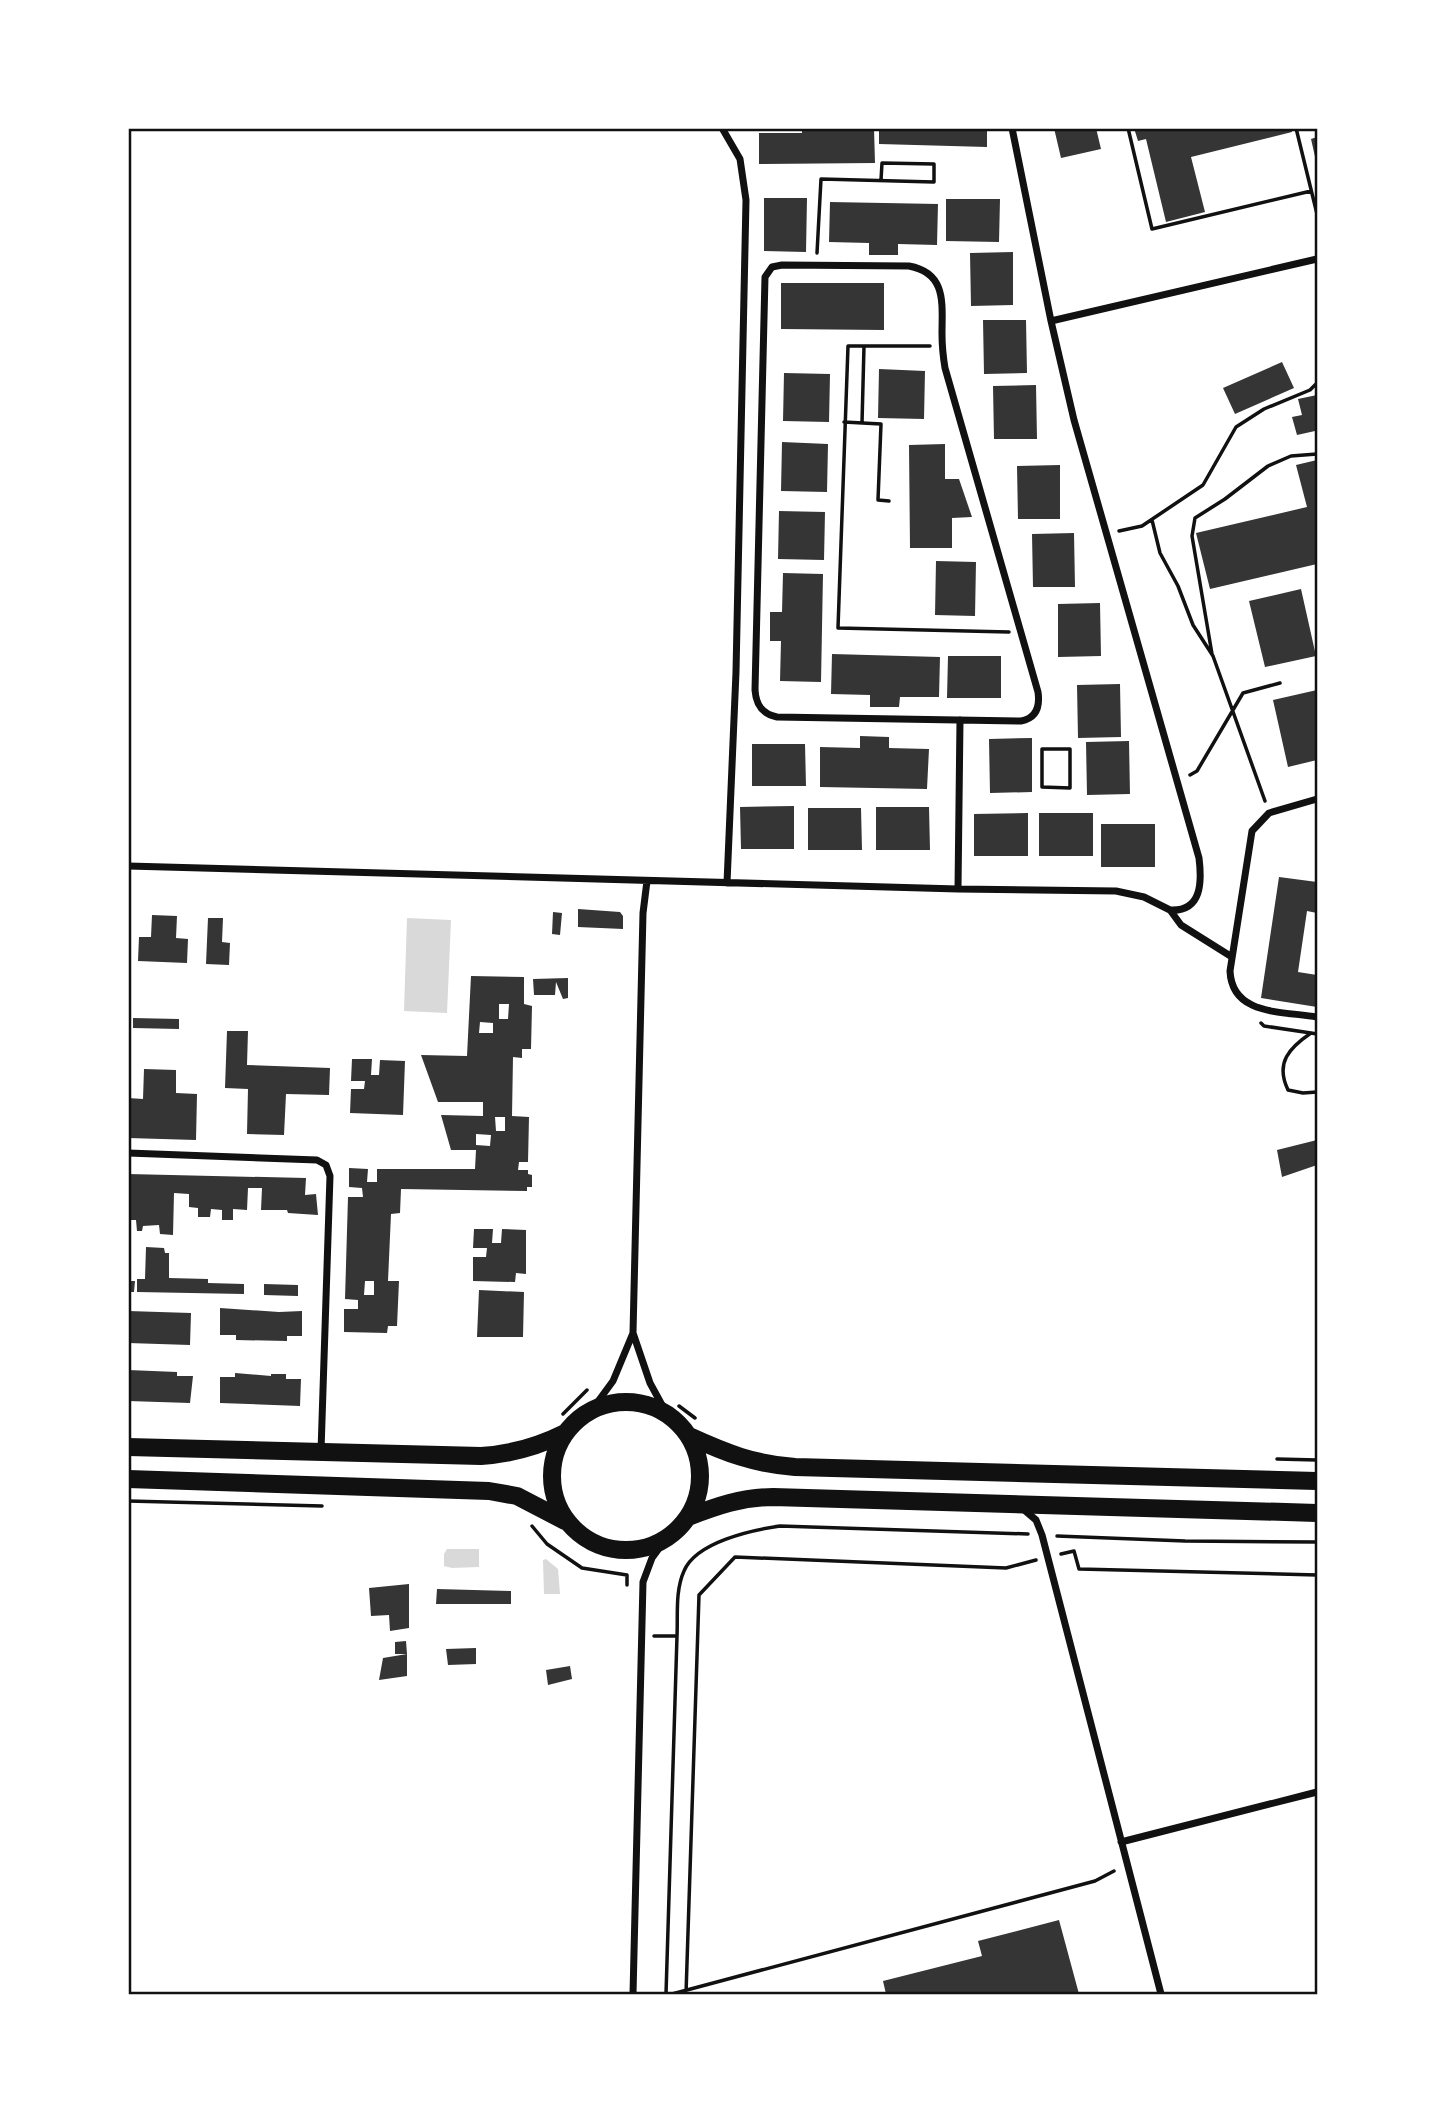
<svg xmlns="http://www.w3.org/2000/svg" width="1445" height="2122" viewBox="0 0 1445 2122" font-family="'Sofia Sans Condensed',sans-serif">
<rect width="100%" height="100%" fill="#fff"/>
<path fill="#d9d9d9" d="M407,918L451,920L447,1013L404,1011Z
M447,1549H479V1567L452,1568L444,1566V1554Z
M546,1559L558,1569L560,1594H544L543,1560Z"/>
<path fill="#353535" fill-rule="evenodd" d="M802,128H874L875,163L759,164V133H802Z
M879,128H987V147L879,144Z
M1054,128H1096L1101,149L1061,158Z
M1134,128H1291L1292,132L1191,157L1205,212L1166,222L1146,139L1138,141Z
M1317,137V161H1316L1311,139Z
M764,198H807L806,252L764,251Z
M946,199H1000L999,242L946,241Z
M830,202L938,204L937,245L898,244V255H869V243L829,242Z
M1013,252V305L971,306L970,253Z
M781,283H884V330L781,329Z
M983,320H1026L1027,373L984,374Z
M1282,362L1294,388L1235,414L1223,388Z
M879,369L925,371L924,419L878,418Z
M784,373L830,374L829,422L783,421Z
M1036,385L1037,439H994L993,386Z
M1317,395V436L1315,431L1297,435L1292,417L1302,415L1298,399Z
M782,442L828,444L827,492L781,491Z
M945,444V479H959L972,517L952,518V548H910L909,445Z
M1317,460V564L1210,589L1196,533L1307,507L1296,465Z
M1060,465V519H1018L1017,466Z
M779,511L825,512L824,560L778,559Z
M1074,533L1075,587H1033L1032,534Z
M936,561L976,562L975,616L935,615Z
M783,573L823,574L821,682L780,681L781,641H770V612H782Z
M1301,589L1316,656L1265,667L1249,601Z
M1100,603L1101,656L1058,657V604Z
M832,654L940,657L939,697H900L899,707H870V695L831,694Z
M948,656H1001V698H947Z
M1120,684L1121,737L1078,738L1077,685Z
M1317,690V760L1288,767L1273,700Z
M860,736L889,737V748L929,749L927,789L820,787V747L860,748Z
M1032,738V792L990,793L989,739Z
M1129,741L1130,794L1087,795L1086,742Z
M752,744H805L806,786H752Z
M794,806V849H741L740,807Z
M876,807H929L930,850H876Z
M808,808H861L862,850H808Z
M1028,813V856H974V814Z
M1039,813H1093V856H1039Z
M1101,824H1155V867H1101Z
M1279,877L1317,882V913L1307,911L1298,972L1317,975V1007L1261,998Z
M578,909L620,912L623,916V929L578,927Z
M553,912L562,913L560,935L552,934Z
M152,915L177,916L176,938L188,939L187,963L138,961L139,937H151Z
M208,918H223L222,942L230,943L229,965L206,964Z
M471,976L524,977V1004L532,1006L531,1049H522V1058L513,1057L512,1116L529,1117L528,1162H519L518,1170H528V1174L532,1175V1187H527V1191L401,1189L400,1213L391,1214L388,1281H399L397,1326H388L387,1333L344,1332V1309H358V1300L345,1299L348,1197H363L362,1188L349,1187V1168L368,1169L367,1182H377V1169H475L476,1150H451L441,1115L483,1116V1102H438L421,1055L467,1056ZM499,1004H509L508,1019H499ZM480,1022L493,1023V1033H479ZM495,1117H505V1131H496ZM476,1134L491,1135L490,1146L476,1145ZM365,1281H374V1295H364Z
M568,978V998L563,999L556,982L555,995H534L533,979Z
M133,1018L179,1019V1029L133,1028Z
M227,1031H248L247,1065L330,1068L329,1095L286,1094L284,1135L247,1134L248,1089L225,1088Z
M352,1059H372L371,1075H379L380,1060L405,1061L403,1115L350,1113L351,1089H364L365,1081H351Z
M144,1069L176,1070V1093L197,1094L196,1140L128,1138V1098L143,1099Z
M1317,1140V1165L1282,1177L1277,1150Z
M128,1174L306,1178L305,1195L316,1194L318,1215L288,1213L287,1210H261L262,1188H248L247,1210L233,1209V1220H222V1210L211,1209L210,1217H198V1208L189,1207V1194L174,1193L173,1235L160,1234L159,1225L143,1226L142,1231H137L136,1220H128Z
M474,1229H493L492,1243H501L502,1229L526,1230V1274L516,1273L515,1282L473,1281V1257H486L487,1248H473Z
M146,1247L164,1248L165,1253H169V1278L208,1279V1283L244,1284V1294L137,1292V1279H145Z
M128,1281H135L134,1292H128Z
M264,1284L298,1285V1296L264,1295Z
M479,1290L524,1292L523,1337H477Z
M220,1308L279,1312L302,1311V1336H287V1341L236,1340V1335H220Z
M128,1311L191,1313L190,1345L128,1343Z
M128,1370L177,1372V1376H193L190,1403L128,1401Z
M235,1373L271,1376V1374H286V1379H301L300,1406L220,1403V1377H235Z
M409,1584V1628L390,1631L389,1615L371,1616L369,1588Z
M437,1589L511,1591V1604H436Z
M406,1641L407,1654H395V1642Z
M476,1648V1664L448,1665L446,1649Z
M407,1654V1676L379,1680L383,1658Z
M570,1666L572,1679L548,1685L546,1670Z
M1059,1920L1079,1994H886L883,1981L982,1956L978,1941Z"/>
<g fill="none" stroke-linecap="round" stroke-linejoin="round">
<path stroke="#111" stroke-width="3.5" d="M1128,128L1152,229L1311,191
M1296,128L1317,214
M817,253L821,179L934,182V164L882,163L881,180
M930,346H848L838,628L1009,632
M844,422L881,424L878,500L889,501
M862,423L864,346
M1152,520L1160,553L1178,586L1193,625L1213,656L1265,801
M1119,531L1142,526L1203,485L1236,427L1264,409L1310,390L1316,384
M1212,654L1192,536L1195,518L1225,499L1268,466L1291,456L1317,454
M1042,749H1070V788L1042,787Z
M1190,775L1197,771L1243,693L1280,683
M1261,1023L1264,1026L1311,1033
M1317,1034L1311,1033C1289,1048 1275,1063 1288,1090L1303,1093L1317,1092
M679,1406L695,1418
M563,1414L587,1390
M1277,1459L1317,1460
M128,1501L322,1506
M532,1526L547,1544L582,1568L627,1575V1585
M1057,1536L1185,1541L1317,1542
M1061,1554L1074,1551L1079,1569L1317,1575
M654,1636H677C678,1615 675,1591 684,1571C696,1542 752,1530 780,1526L1028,1534
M666,1994L677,1636
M672,1994L1095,1881L1114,1871
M686,1994L699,1595L735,1557L1006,1568L1036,1560"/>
<path stroke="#111" stroke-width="7" d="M722,128L740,159L746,200L736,672L727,883
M1012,128L1051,321L1074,420L1199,858C1202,882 1202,912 1170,910
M782,265L909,266C947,273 942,304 942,334C942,345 943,356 945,368L1038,692C1040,706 1037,718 1021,721L777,717C762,714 756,705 755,690L765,277L772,267Z
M1051,321L1317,259
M1317,799L1269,813L1252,831L1230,971C1232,1016 1283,1011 1317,1017
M128,866L958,889L1116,891L1144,897L1170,910L1181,925L1232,957
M647,881L643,913L633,1333L650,1383L668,1416
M958,889L960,720
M128,1153L317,1160L326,1165L330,1176L321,1451
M591,1411L613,1381L633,1333
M1022,1508L1036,1520L1042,1535L1161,1994
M1121,1842L1317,1792
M633,1994L643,1582L652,1558L666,1539"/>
<path stroke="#111" stroke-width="18" d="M552 1476a74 74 0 1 1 148 0a74 74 0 1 1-148 0Z
M689,1436C726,1453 754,1464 795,1467L1317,1481
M128,1447L481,1456C512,1454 537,1447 565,1433
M128,1479L489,1491L517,1496L565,1521
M688,1517C717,1506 742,1497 773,1497L1317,1513"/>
</g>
<rect width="1445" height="2122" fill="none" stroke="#ffffff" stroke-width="259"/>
<rect x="130" y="130" width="1186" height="1863" fill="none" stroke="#111" stroke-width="2.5"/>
</svg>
